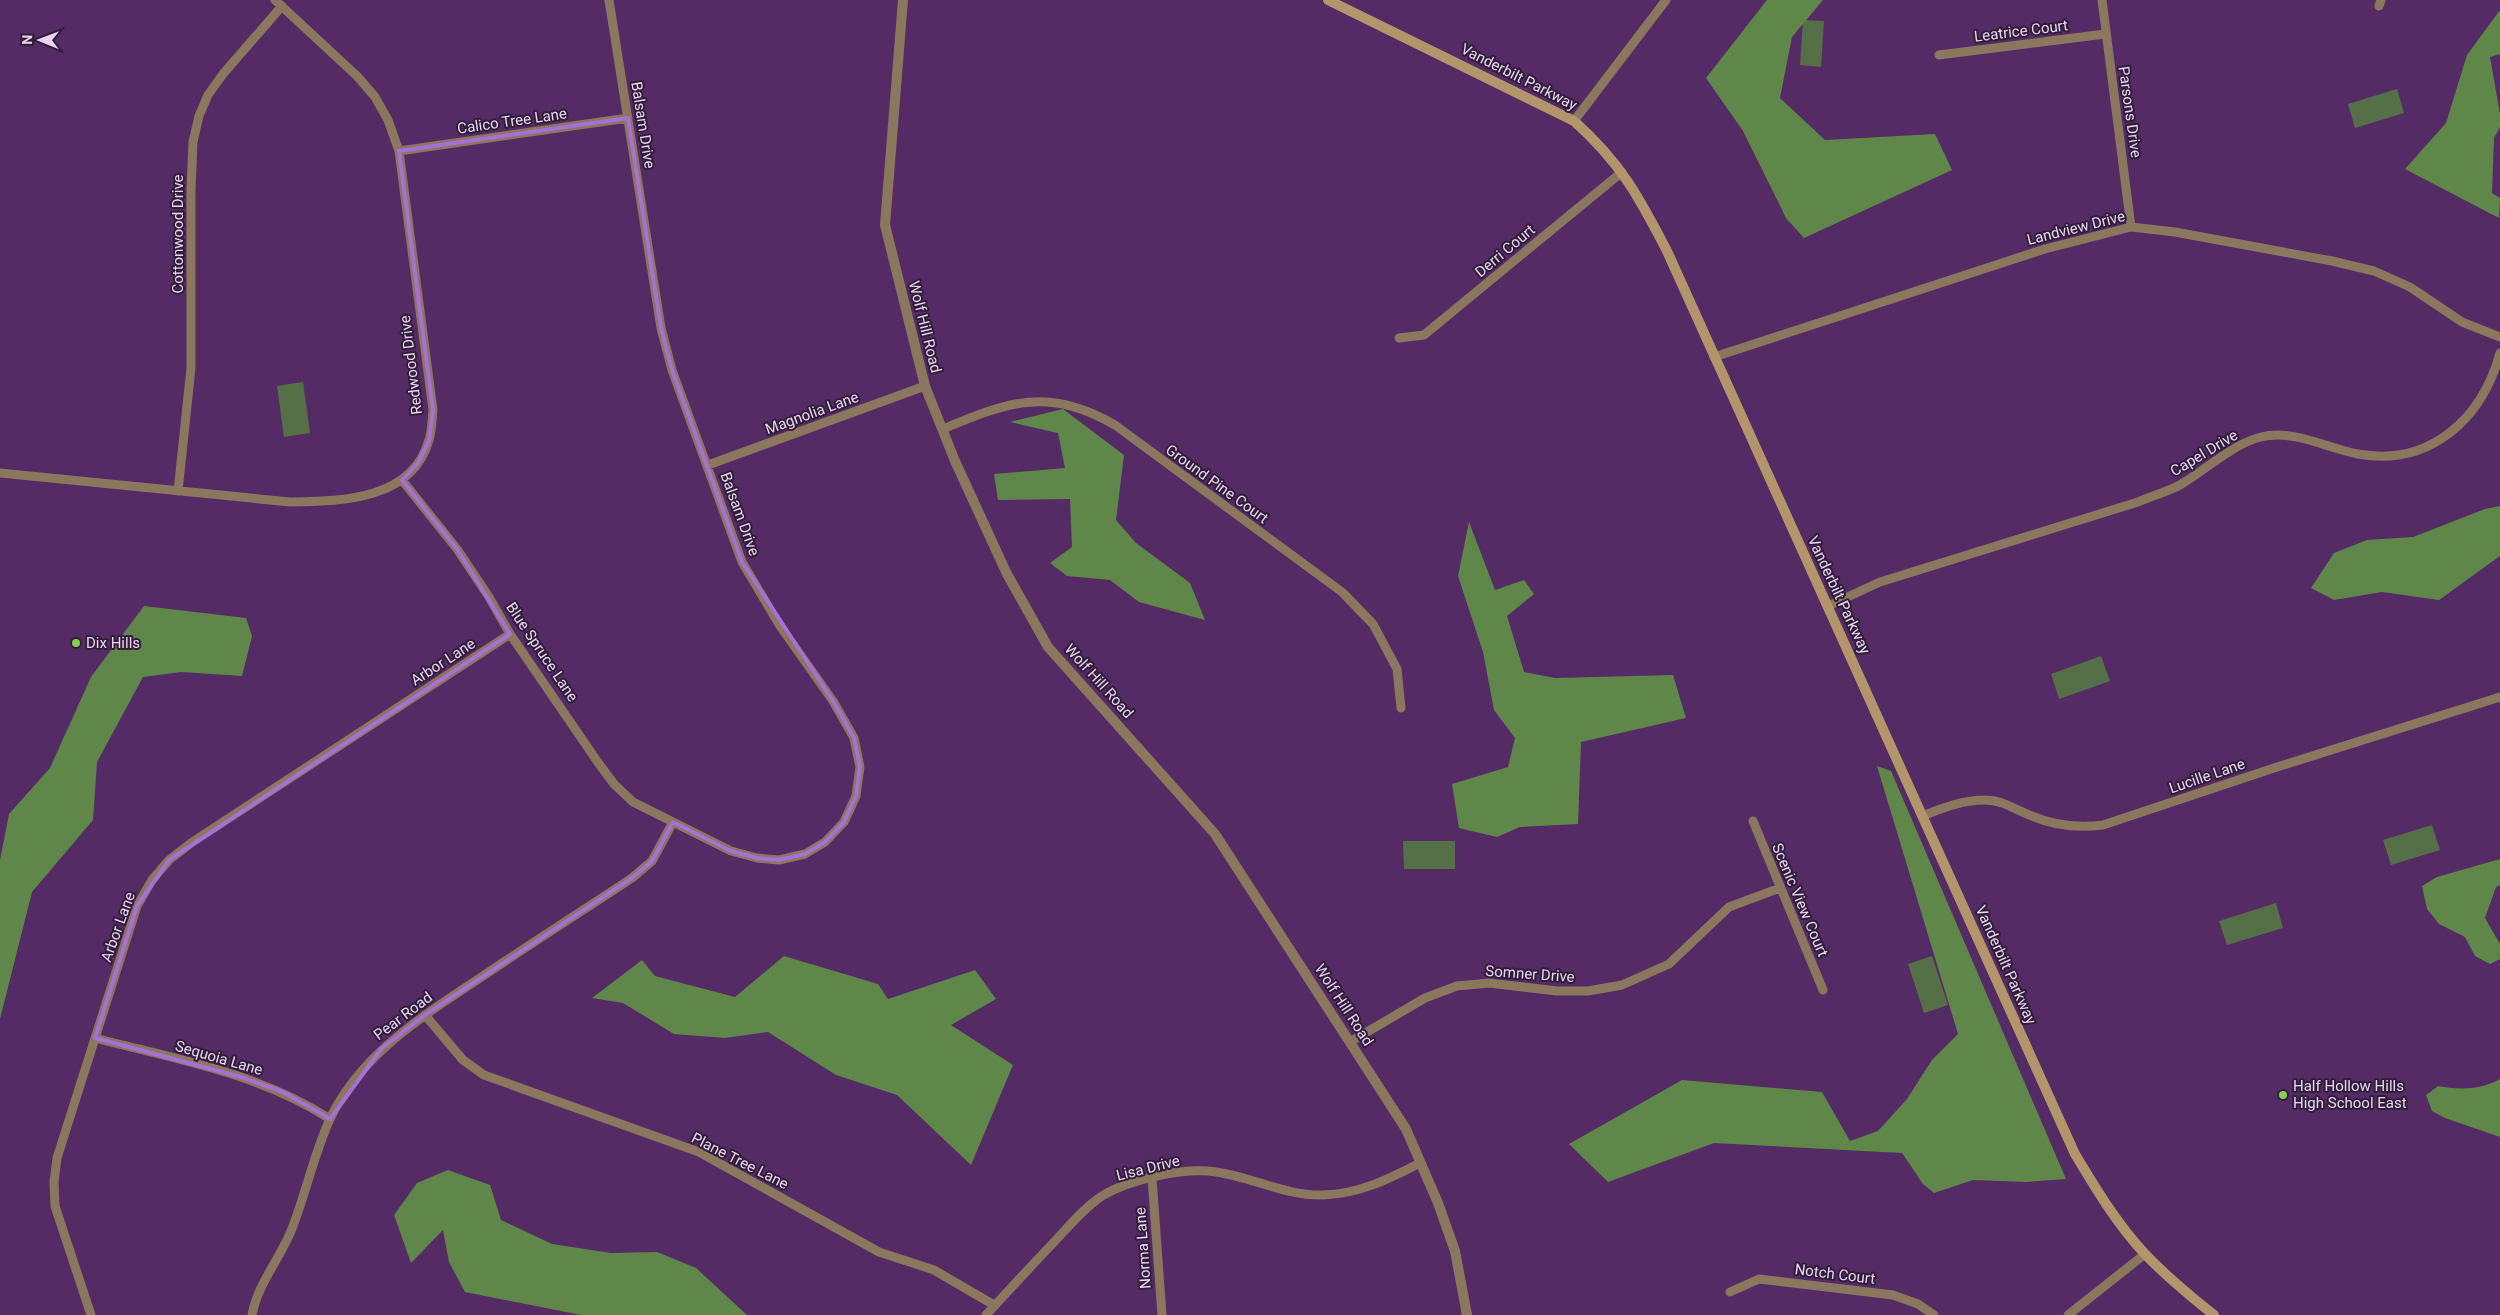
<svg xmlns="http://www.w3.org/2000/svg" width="2500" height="1315" viewBox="0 0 2500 1315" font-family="Roboto,sans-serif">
<rect width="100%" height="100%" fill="#552b65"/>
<path fill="#557046" d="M1803,20L1824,21L1821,67L1800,65Z
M2397,89L2404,113L2355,128L2348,104Z
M303,382L310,433L284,437L277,386Z
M2101,656L2110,681L2059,699L2051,674Z
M2432,825L2440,850L2391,865L2383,840Z
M1403,841H1455V869H1404Z
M2276,903L2283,928L2227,945L2219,921Z
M1932,956L1948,1005L1924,1013L1908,964Z"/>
<path fill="#5f8749" d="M1767,0H1823L1792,37L1780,98L1825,140L1935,134L1952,170L1804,238L1786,218L1743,131L1706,78Z
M2500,10V54L2490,57L2500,114V127L2494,138L2492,193L2500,198L2499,218L2405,169L2446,123L2467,55Z
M1063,409L1124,455L1116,520L1136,543L1190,583L1205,620L1139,602L1110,580L1067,576L1050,563L1072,547L1070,499L998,500L994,474L1065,468L1058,433L1010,422Z
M2500,506V556L2439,600L2382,592L2334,600L2311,588L2334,553L2367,540L2413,537L2485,509Z
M1469,522L1495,590L1524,580L1534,594L1507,616L1524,672L1555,678L1673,675L1686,718L1581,742L1578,824L1520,827L1497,837L1459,828L1452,784L1508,767L1515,738L1494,710L1483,652L1458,576Z
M144,606L246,618L252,636L242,676L181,672L143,677L97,762L93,820L32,892L0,1019V860L9,814L50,768L91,677Z
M1877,766L1891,771L2066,1179L2026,1182L1973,1180L1934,1193L1923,1184L1902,1153L1714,1143L1608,1182L1569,1144L1682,1080L1822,1092L1850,1141L1878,1131L1907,1099L1932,1060L1958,1034Z
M2500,859V885L2496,887L2485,918L2500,944V959L2490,964L2475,956L2465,937L2439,924L2427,909L2422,886L2437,877Z
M784,956L878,984L888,999L975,970L996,999L951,1025L1013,1065L971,1165L897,1095L836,1075L768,1032L725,1038L674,1034L623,1003L592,998L642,960L655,976L735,997Z
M2500,1079V1137L2445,1118L2432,1111L2426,1095L2438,1086C2459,1090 2481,1090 2500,1079Z
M448,1170L490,1185L501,1220L552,1244L611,1253L657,1252L696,1268L747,1315H581L465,1292L449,1262L443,1230L411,1263L394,1215L417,1183Z"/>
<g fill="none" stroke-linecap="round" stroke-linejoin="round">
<path stroke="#8a775d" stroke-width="9" d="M2102,0L2131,227
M2379,6L2381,0
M1939,55L2105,34
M1574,121L1666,0
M399,151L628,118
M1399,338L1424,335L1622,172
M1714,357L2045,249L2131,227L2175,232L2332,261L2374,271L2410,287L2462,322L2500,337
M943,429C1009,401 1049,387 1115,425L1342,592L1373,624L1397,669L1401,708
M708,465L925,386
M0,473L290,502C340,501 412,501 429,440C432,431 432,420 433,410L399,151L388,120L375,97L358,77L275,0
M402,480L457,549L489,597L510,634L597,761L614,784L633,802L731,851L757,858L779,860L805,854L825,842L844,822L856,796L860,767L854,738L833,701L780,626L742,562L672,370L661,328L609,0
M178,491L191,368V189L193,142L199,116L208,95L223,74L282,6
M1828,606L1880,582L2138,502C2151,496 2167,492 2180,485C2206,470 2232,444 2261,437C2294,429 2326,448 2358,454C2430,467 2482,419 2500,353
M1922,816C1943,808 1962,800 1985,800C2002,800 2016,810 2032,816C2055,826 2079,828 2103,825L2274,768L2500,697
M1753,821L1823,990
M425,1015L463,1060L484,1075L699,1152L879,1252L934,1270L994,1305
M95,1038C175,1059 259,1073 330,1119
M1350,1042L1425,998L1457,986L1489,983L1557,991H1588L1622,985L1669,964L1729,907L1780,888
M1152,1178L1162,1315
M1730,1292L1759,1279L1893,1295L1918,1304L1934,1315
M91,1315L55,1206L54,1182L57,1158L137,906L152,880L169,860L191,843L510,634
M252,1315C258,1282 282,1257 293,1226C306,1192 315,1151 330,1119C361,1053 425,1015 483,976C532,943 582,911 632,878L652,861L673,822
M986,1315C1009,1290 1032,1265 1056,1240C1070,1225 1085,1207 1102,1196C1130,1179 1184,1167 1216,1172C1252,1177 1286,1196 1323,1195C1359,1194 1389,1179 1420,1163
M2068,1315L2145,1254"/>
<path stroke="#8a775d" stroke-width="10" d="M903,0L885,225L925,386L955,461L1007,574L1048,647L1215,834L1406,1129L1438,1203L1455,1251L1467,1315"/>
<path stroke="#b3956b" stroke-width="10" d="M1328,0L1574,121C1621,163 1639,197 1667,251L2075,1154C2096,1189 2117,1224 2145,1254C2166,1276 2190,1296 2214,1315"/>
</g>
<path fill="none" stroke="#a86fd5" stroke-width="4" stroke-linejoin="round" d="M628,118L661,328L672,370L742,562L833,701L854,738L860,767L856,796L844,822L825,842L805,854L779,860L757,858L731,851L673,822L652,861L632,878L425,1015L382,1048L330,1119L283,1092L241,1077L95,1038L137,906L169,860L510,634L457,549L402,480L418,463L429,441L433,410L399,151Z"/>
<g fill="#81d050" stroke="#301e38" stroke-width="2">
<circle cx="76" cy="643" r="5"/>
<circle cx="2283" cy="1095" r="5"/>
</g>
<g text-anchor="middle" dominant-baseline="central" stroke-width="4" stroke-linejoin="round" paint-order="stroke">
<g font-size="15" fill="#ebd3f6" stroke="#301e38">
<text transform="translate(2021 31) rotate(-7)">Leatrice Court</text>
<text transform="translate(1519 77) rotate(27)">Vanderbilt Parkway</text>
<text transform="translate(2130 112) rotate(82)">Parsons Drive</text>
<text transform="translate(512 121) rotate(-8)">Calico Tree Lane</text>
<text transform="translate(643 125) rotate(81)">Balsam Drive</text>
<text transform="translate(2076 228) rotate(-14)">Landview Drive</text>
<text transform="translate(178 234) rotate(-90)">Cottonwood Drive</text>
<text transform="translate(1505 251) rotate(-40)">Derri Court</text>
<text transform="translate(925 327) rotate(76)">Wolf Hill Road</text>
<text transform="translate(411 365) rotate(-97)">Redwood Drive</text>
<text transform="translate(812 413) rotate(-20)">Magnolia Lane</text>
<text transform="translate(2204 453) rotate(-31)">Capel Drive</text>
<text transform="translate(1217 484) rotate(36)">Ground Pine Court</text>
<text transform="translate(740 514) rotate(70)">Balsam Drive</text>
<text transform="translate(1839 595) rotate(65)">Vanderbilt Parkway</text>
<text transform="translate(542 652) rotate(56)">Blue Spruce Lane</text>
<text transform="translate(443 662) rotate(-33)">Arbor Lane</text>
<text transform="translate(1099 681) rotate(48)">Wolf Hill Road</text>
<text transform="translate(2207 776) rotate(-19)">Lucille Lane</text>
<text transform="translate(1800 900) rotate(67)">Scenic View Court</text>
<text transform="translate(118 927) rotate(-70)">Arbor Lane</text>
<text transform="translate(2006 965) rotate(66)">Vanderbilt Parkway</text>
<text transform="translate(1530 974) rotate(4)">Somner Drive</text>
<text transform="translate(1344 1005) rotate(57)">Wolf Hill Road</text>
<text transform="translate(403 1016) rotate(-37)">Pear Road</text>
<text transform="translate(219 1058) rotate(16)">Sequoia Lane</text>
<text transform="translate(740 1161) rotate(27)">Plane Tree Lane</text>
<text transform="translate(1148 1168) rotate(-14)">Lisa Drive</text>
<text transform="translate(1143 1248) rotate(-94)">Norma Lane</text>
<text transform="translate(1835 1274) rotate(7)">Notch Court</text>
</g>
<g font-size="15" fill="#ebd3f6" stroke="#301e38" text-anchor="start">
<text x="86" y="643">Dix Hills</text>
<text x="2293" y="1086">Half Hollow Hills<tspan x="2293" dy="17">High School East</tspan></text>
</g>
</g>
<g transform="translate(40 40) rotate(271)" stroke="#301e38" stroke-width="4" paint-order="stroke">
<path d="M0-4L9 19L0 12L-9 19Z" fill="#ebd3f6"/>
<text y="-8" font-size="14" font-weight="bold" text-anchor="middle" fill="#ebd3f6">N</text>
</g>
</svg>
